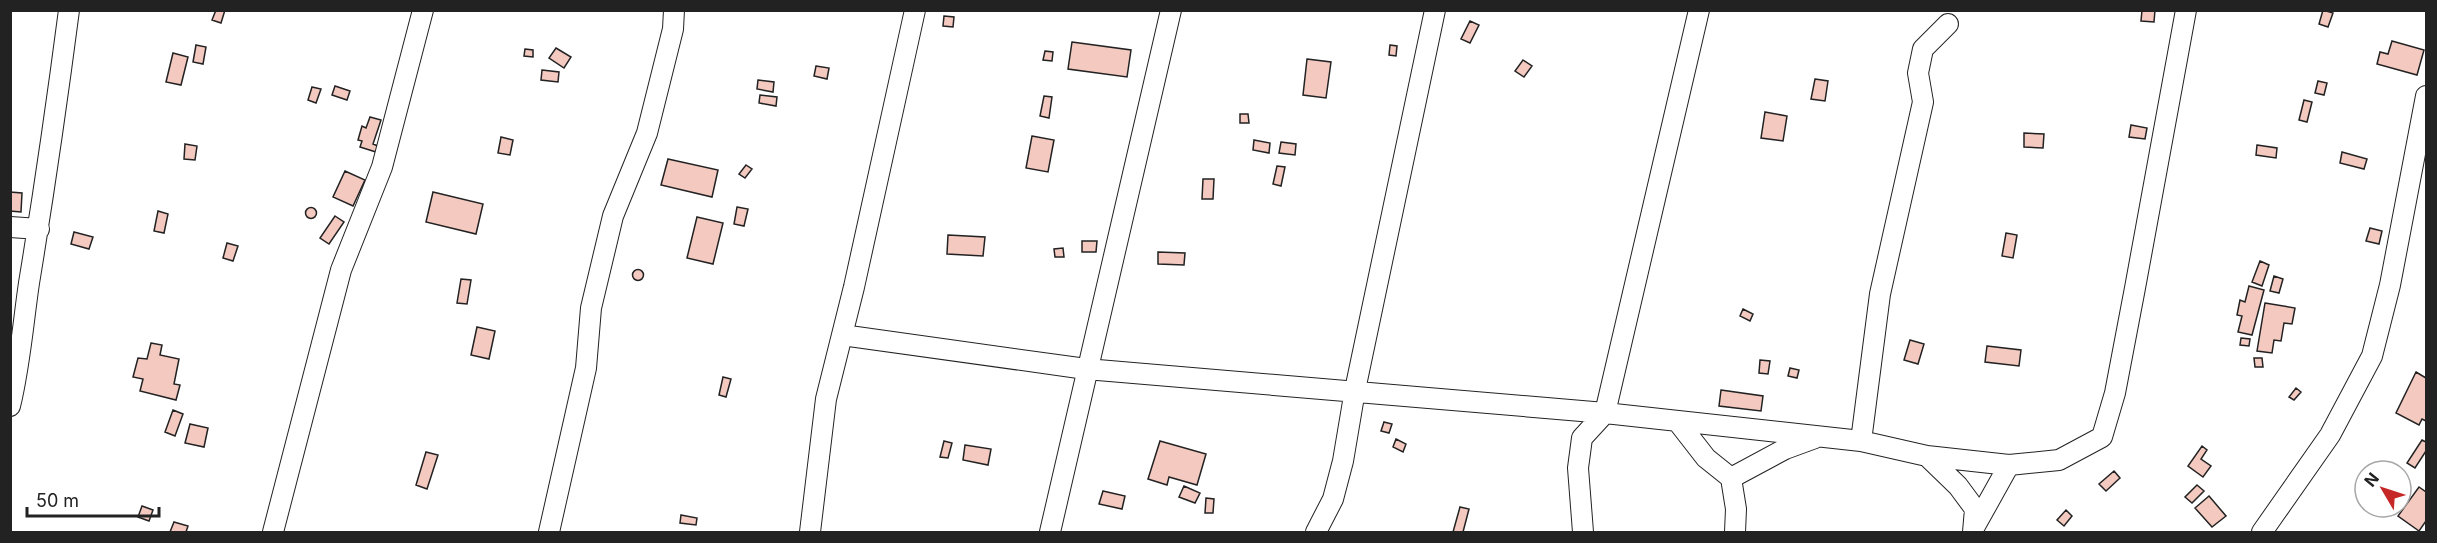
<svg xmlns="http://www.w3.org/2000/svg" width="2437" height="543" viewBox="0 0 2437 543" font-family="Inter,sans-serif">
<rect width="100%" height="100%" fill="#fff"/>
<path fill="#f3c9c0" stroke="#222" stroke-width="1.5" d="M216,10H225L221,23L212,20Z
M2142,10H2155L2154,22L2141,21Z
M2323,10L2333,13L2328,27L2319,24Z
M944,16L954,17L953,27L943,26Z
M1470,21L1479,25L1470,43L1461,39Z
M2392,41L2424,50L2417,75L2377,64L2380,52L2388,54Z
M1072,42L1131,50L1127,77L1068,69Z
M196,45L206,47L203,64L193,62Z
M1390,45L1397,46L1396,56L1389,55Z
M556,48L571,57L564,68L549,58Z
M525,49L533,50V57L524,56Z
M1045,51L1053,52L1052,61L1043,60Z
M173,53L188,57L181,85L166,82Z
M1307,59L1331,62L1326,98L1303,95Z
M1523,60L1532,66L1524,77L1515,71Z
M816,66L829,68L827,79L814,76Z
M542,70L559,72L558,82L541,80Z
M1815,79L1828,81L1825,101L1811,99Z
M758,80L774,82L773,92L757,89Z
M2318,81L2327,83L2324,95L2315,93Z
M335,86L350,91L347,100L332,95Z
M312,87L321,89L316,103L308,100Z
M760,95L777,97L776,106L759,103Z
M1044,96L1052,97L1049,118L1040,116Z
M2304,100L2312,102L2307,122L2299,120Z
M1765,112L1787,116L1783,141L1761,138Z
M1240,114H1248L1249,123H1240Z
M370,117L381,120L373,144L378,146L376,152L360,147L362,141L358,140L362,126L366,128Z
M2131,125L2147,128L2145,139L2129,137Z
M2024,133L2044,134L2043,148L2024,147Z
M1032,136L1054,140L1048,172L1026,168Z
M501,137L513,140L510,155L498,153Z
M1254,140L1270,143L1269,153L1253,150Z
M1281,142L1296,144L1295,155L1279,153Z
M185,144L197,146L195,160L184,159Z
M2257,145L2277,148L2276,158L2256,155Z
M2342,152L2367,159L2364,169L2340,163Z
M668,159L718,170L712,197L661,185Z
M746,165L752,169L745,178L739,174Z
M1277,166L1285,167L1281,186L1273,184Z
M345,171L365,180L353,206L333,197Z
M1203,179H1214L1213,199H1202Z
M10,192L22,193L21,212L10,211Z
M433,192L483,204L476,234L426,222Z
M737,207L748,209L744,226L734,224Z
M305.5 213a5.5 5.5 0 1 1 11 0a5.5 5.5 0 1 1-11 0Z
M158,211L168,214L164,233L154,231Z
M335,216L344,222L329,244L320,238Z
M697,217L723,223L713,264L687,258Z
M2370,228L2382,231L2379,244L2366,241Z
M74,232L93,237L89,249L71,244Z
M2006,233L2017,235L2013,258L2002,256Z
M948,235L985,237L983,256L947,254Z
M1082,241H1097L1096,252H1082Z
M227,243L238,246L233,261L223,258Z
M1063,248L1064,257H1055L1054,249Z
M1158,252L1185,253L1184,265L1158,264Z
M2260,261L2269,265L2262,286L2252,282Z
M632.5 275a5.5 5.5 0 1 1 11 0a5.5 5.5 0 1 1-11 0Z
M2274,276L2283,279L2279,293L2270,291Z
M461,279L471,280L467,304L457,303Z
M2249,286L2264,290L2252,335L2238,332L2242,316L2237,315L2240,300L2245,302Z
M2265,303L2295,308L2292,324L2284,323L2281,341L2274,340L2272,353L2257,351Z
M1743,309L1753,314L1750,321L1740,316Z
M477,327L495,331L489,359L471,355Z
M2241,338L2250,339L2249,346L2240,345Z
M1910,340L1924,344L1918,364L1904,360Z
M151,343L162,345L160,355L179,359L174,384L180,385L176,400L140,391L143,379L133,377L138,358L147,359Z
M1987,346L2021,350L2019,366L1985,362Z
M2254,358H2262L2263,367H2255Z
M1760,360L1770,361L1768,374L1759,373Z
M1790,368L1799,370L1797,378L1788,376Z
M2416,372L2426,378V421L2422,419L2419,425L2396,413Z
M723,377L731,379L726,397L719,395Z
M2296,388L2301,392L2294,400L2289,397Z
M1721,390L1763,396L1761,411L1719,406Z
M173,410L183,414L175,436L165,432Z
M1384,422L1392,424L1389,433L1381,431Z
M190,424L208,428L204,447L185,443Z
M1396,439L1406,444L1403,452L1393,447Z
M2422,440L2426,442V451L2415,468L2407,463Z
M944,441L952,443L948,458L940,457Z
M1160,441L1206,454L1197,485L1169,477L1167,485L1148,479Z
M965,445L991,449L988,465L963,460Z
M2202,446L2207,450L2201,459L2211,466L2203,477L2188,466Z
M426,452L438,455L427,489L416,485Z
M2114,471L2120,478L2106,491L2099,484Z
M2197,485L2204,491L2192,503L2185,497Z
M1184,486L1200,493L1195,503L1179,497Z
M2419,487L2426,492V521L2419,531L2398,516Z
M1103,491L1125,496L1122,509L1099,504Z
M2209,496L2226,516L2212,527L2195,508Z
M1206,498L1214,499L1213,513H1205Z
M142,506L153,510L149,521L138,517Z
M1460,507L1469,509L1463,532H1453Z
M2066,510L2072,516L2064,526L2057,520Z
M681,515L697,518L696,525L680,523Z
M174,522L188,526L186,532H170Z"/>
<g fill="none" stroke-linecap="round" stroke-linejoin="round">
<g stroke="#222" stroke-width="22">
<path id="minor" d="M10,227L39,229
M842,335L1086,369L1605,413L1861,441L1927,456L1958,486L1975,509L1973,532
M10,406C20,365 23,324 29,283C44,192 57,102 69,10
M1678,422L1706,458L1731,478L1736,509L1735,532
M1861,441L1880,294L1923,102L1918,73L1923,49L1948,24
M1927,456L2009,465L2059,460L2102,437L2115,393L2135,288L2186,10
M1731,478L1785,449L1815,438
M1975,526L2009,465
M273,532L341,270L382,167L423,10
M549,532L586,368L591,308L613,216L647,133L673,29L674,10
M810,532L826,399L854,287L915,10
M1050,532L1171,10
M1316,532L1333,499L1343,461L1355,390L1435,10
M1583,532L1578,468L1582,438L1605,413L1699,10
M2262,532L2330,435L2372,356L2390,285L2426,96"/>
</g>
<use href="#minor" stroke="#fff" stroke-width="20"/>
</g>
<rect width="2437" height="543" fill="none" stroke="#222222" stroke-width="24"/>
<g transform="translate(2383 489) rotate(309)"><circle r="28" fill="#ffffff" stroke="#a7a7a7" stroke-width="1.5"/>
<path d="M0-4.5L10 22L0 15L-10 22Z" fill="#c62828"/>
<text y="-9" font-size="16" font-weight="bold" text-anchor="middle" fill="#222222">N</text>
</g>
<path d="M27 507v9h132v-9" fill="none" stroke="#222222" stroke-width="3"/>
<text x="36" y="507" font-size="18" fill="#222222" stroke="#ffffff" stroke-width="4.5" paint-order="stroke">50 m</text>
</svg>
